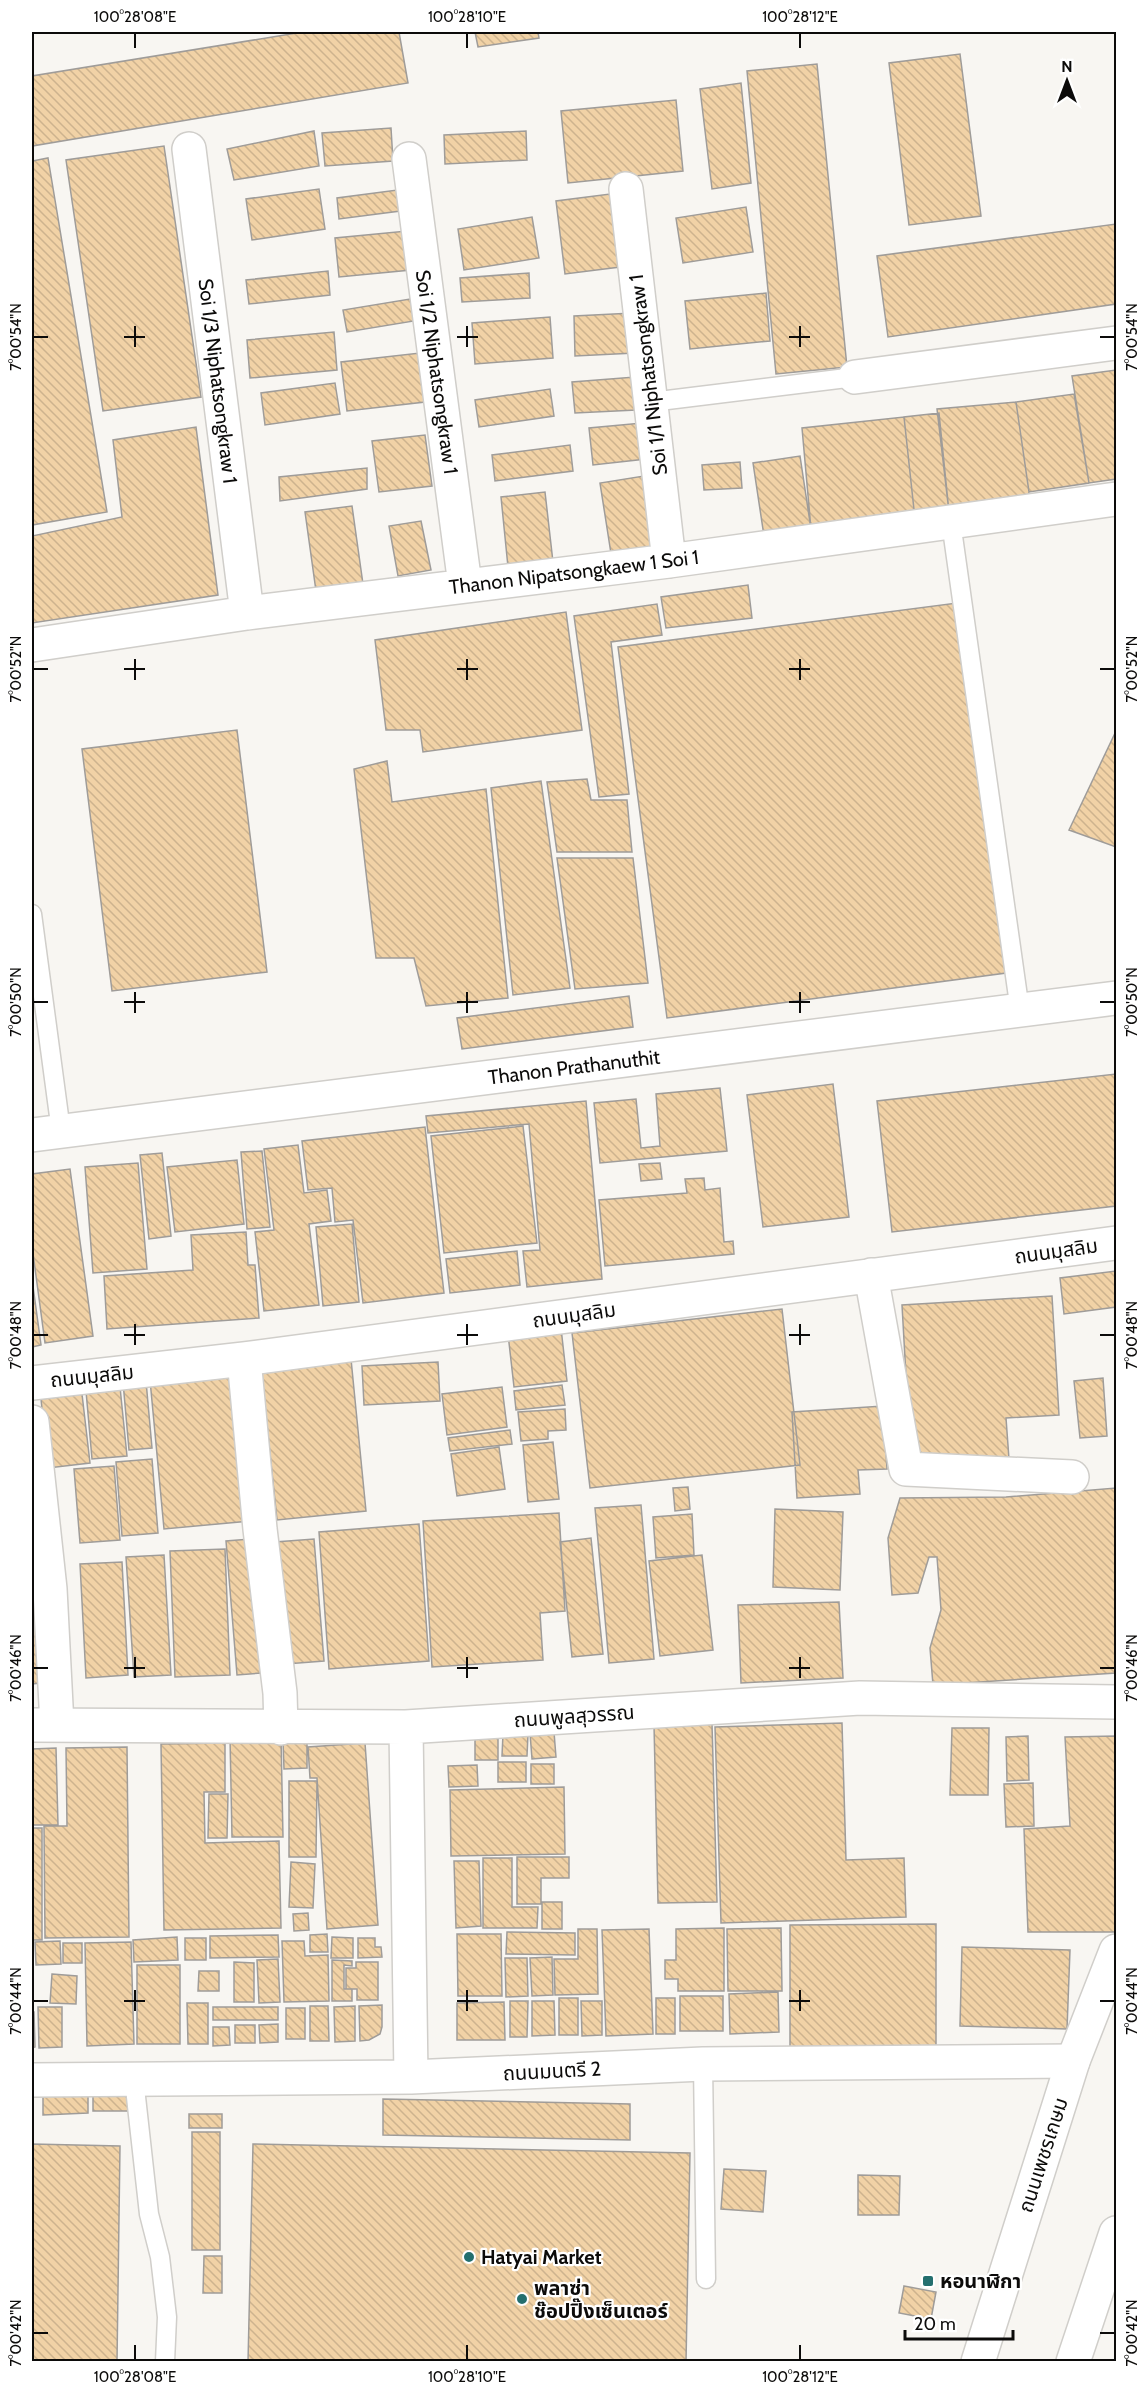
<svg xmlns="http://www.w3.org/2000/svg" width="1148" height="2393" viewBox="0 0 1148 2393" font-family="Cabin,'Noto Sans Thai',sans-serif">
<defs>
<pattern id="building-back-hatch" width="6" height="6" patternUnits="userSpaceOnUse" patternTransform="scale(1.5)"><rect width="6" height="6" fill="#f1d2a6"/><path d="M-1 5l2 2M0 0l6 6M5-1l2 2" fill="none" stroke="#cdb38e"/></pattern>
</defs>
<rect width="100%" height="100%" fill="#f8f6f2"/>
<path fill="url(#building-back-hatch)" stroke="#9f9c99" stroke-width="1.5" d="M303,32H399L408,83L32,146V76Z
M475,32H538L539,38L478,47Z
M960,54L981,216L909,225L889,63Z
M817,64L847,367L776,374L747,71Z
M741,83L751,183L712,189L700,89Z
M676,100L683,171L568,183L561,111Z
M391,128L393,161L325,166L322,133Z
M314,131L319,166L234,180L227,149Z
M526,131L527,160L445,164L444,135Z
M164,146L201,397L103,411L66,160Z
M48,158L107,512L32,525V161Z
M319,189L325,229L252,240L246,199Z
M405,189L408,210L339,219L337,198Z
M618,193L628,266L565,274L556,201Z
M746,207L753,252L683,263L676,218Z
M532,217L539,258L464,270L458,229Z
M1116,224V304L888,337L877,256Z
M407,231L411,270L339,277L335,238Z
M328,271L330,295L249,304L246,280Z
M529,273L530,298L462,302L460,278Z
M766,293L770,341L690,349L685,301Z
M416,298L420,320L347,332L343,310Z
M633,313L635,353L575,356L574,316Z
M550,317L553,358L475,364L472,323Z
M334,332L337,370L250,378L247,340Z
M420,353L425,402L347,411L341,362Z
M1116,370V479L1089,483L1072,376Z
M635,377L636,410L575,413L572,382Z
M335,383L340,414L265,425L261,393Z
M550,389L554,416L479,427L475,400Z
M1074,394L1089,483L1029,492L1016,402Z
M1016,402L1029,492L1027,504L949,512L937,409Z
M939,413L949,512L915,519L904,417Z
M904,417L915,519L811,529L802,428Z
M642,423L646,459L593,465L589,428Z
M196,427L218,595L32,623V536L122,517L113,440Z
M425,435L432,486L379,492L372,441Z
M570,445L573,471L495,481L492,455Z
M800,456L811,529L764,536L753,463Z
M740,462L742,488L704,490L702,465Z
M367,468V489L280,501L279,477Z
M650,475L662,552L612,560L600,483Z
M545,492L553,562L508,567L501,497Z
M352,506L363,584L316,591L305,512Z
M421,521L431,570L398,576L389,526Z
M748,585L752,618L666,628L661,597Z
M957,603L1006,973L667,1018L618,647Z
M657,604L662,635L611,642L629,794L599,797L574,616Z
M566,612L582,730L423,752L420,730H386L375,640Z
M237,730L267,972L112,991L82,749Z
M1116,731V847L1069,830Z
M387,761L392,802L486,789L508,998L426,1006L414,958H376L354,769Z
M587,779L591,800H627L632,852H557L547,782Z
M541,781L570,988L513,995L491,788Z
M557,858H633L648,983L575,989Z
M629,996L633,1027L462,1049L457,1018Z
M1116,1074V1206L892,1232L877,1101Z
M833,1084L849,1217L763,1227L747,1095Z
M720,1088L727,1151L600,1163L594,1103L636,1099L641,1148L660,1146L656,1094Z
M586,1101L602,1279L527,1287L523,1251L540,1250L529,1124L428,1133L426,1116Z
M523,1126L537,1243L444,1253L431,1136Z
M425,1127L444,1293L363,1303L353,1220L335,1222L332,1188L308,1190L302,1141Z
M298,1145L304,1193L327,1190L331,1221L309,1224L319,1305L264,1311L255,1232L274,1230L264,1149Z
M262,1151L270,1227L247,1229L241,1152Z
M162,1153L171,1236L149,1239L140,1155Z
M237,1160L244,1224L175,1232L167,1167Z
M138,1163L147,1269L93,1273L85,1167Z
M660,1163L662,1179L641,1181L639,1164Z
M70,1169L93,1336L45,1343L32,1246V1174Z
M704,1178L705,1190L720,1188L724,1242L733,1241L734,1254L605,1266L599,1200L687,1193L685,1179Z
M352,1224L359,1302L323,1306L316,1227Z
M246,1232L248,1265H255L259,1318L107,1329L104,1276L193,1270L191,1235Z
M517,1251L520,1285L450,1293L446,1259Z
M1116,1271V1307L1064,1314L1060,1278Z
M32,1279L41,1345L32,1347Z
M1052,1296L1059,1415L1006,1418L1009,1459L911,1465L902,1305Z
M782,1309L800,1465L590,1488L572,1333Z
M561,1328L567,1381L514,1387L508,1334Z
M351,1359L366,1511L277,1520L261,1368Z
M438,1362L440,1401L364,1405L362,1366Z
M237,1372L250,1521L164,1529L150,1380Z
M1103,1378L1107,1436L1080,1438L1074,1381Z
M146,1381L152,1448L129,1450L123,1382Z
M562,1385L565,1405L516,1410L514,1391Z
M120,1387L127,1456L92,1459L86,1391Z
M502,1387L507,1427L447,1435L442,1394Z
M82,1394L90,1463L48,1468L41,1399Z
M883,1406L887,1469L858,1470L860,1494L797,1498L792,1412Z
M565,1409L566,1430L548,1431V1439L521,1441L518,1412Z
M510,1430L512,1444L450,1451L448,1438Z
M553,1442L559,1499L528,1502L523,1445Z
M499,1447L505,1489L457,1496L451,1454Z
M152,1459L158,1533L122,1536L116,1462Z
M114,1466L120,1540L80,1543L74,1469Z
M688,1487L690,1509L675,1511L673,1488Z
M1116,1488V1673L933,1685L930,1648L941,1610L937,1557H929L918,1593L892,1595L888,1538L900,1498L1006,1497Z
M641,1505L654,1659L609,1663L595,1508Z
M775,1509L843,1512L840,1590L773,1587Z
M559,1513L565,1611L540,1613L543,1660L432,1667L423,1521Z
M692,1514L694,1555L656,1558L653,1517Z
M419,1524L429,1661L329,1669L319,1532Z
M591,1538L603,1654L572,1657L560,1542Z
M250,1539L261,1673L237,1675L226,1541Z
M314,1539L324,1661L286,1664L275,1542Z
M225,1549L230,1675L175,1677L170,1551Z
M164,1555L171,1675L134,1677L126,1557Z
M702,1555L713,1650L660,1656L649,1561Z
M122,1562L128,1675L86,1678L80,1564Z
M32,1579L34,1619H32Z
M839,1602L843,1678L741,1683L738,1605Z
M32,1624H38L41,1683L32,1684Z
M842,1723L846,1860L904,1858L906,1917L721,1923L715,1727Z
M712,1724L717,1902L658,1903L654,1725Z
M952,1728H989L988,1795H950Z
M554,1732L556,1757L532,1759L530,1733Z
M475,1734H498V1760H475Z
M503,1734H528L527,1756H502Z
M1028,1736L1029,1780L1007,1781L1006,1737Z
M1116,1736V1932H1028L1024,1829L1070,1826L1065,1737Z
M230,1737H281L283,1837H232Z
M307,1740V1768L284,1769L283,1741Z
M225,1743V1792H204L205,1843L279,1841L281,1928L164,1930L161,1744Z
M365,1743L378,1925L327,1929L317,1778H310L308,1747Z
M127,1747L129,1937L45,1938L44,1826H67L66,1748Z
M56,1748L58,1825H32V1749Z
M498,1762H526V1782H498Z
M531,1764H554V1784H531Z
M477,1765L478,1786L449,1787L448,1766Z
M289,1781H317L316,1857H289Z
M1033,1783L1034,1826L1006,1827L1004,1784Z
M564,1787L565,1854L451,1856L450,1790Z
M209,1794H228L227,1838H208Z
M32,1828H42V1940H32Z
M517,1857H569V1878H541V1904H517Z
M483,1858H512V1907H538L537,1928H483Z
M454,1861H479L481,1926L456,1928Z
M291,1862L315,1864L313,1908L289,1907Z
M542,1902H562V1929H542Z
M308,1913L309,1930L294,1931L293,1914Z
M936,1924V2050L790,2051V1925Z
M724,1928V1991H678V1979H665V1960H676V1929Z
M781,1928L782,1991H728L727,1929Z
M578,1929H597L598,1994L555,1995L554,1959H578Z
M649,1929L653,2034L606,2036L602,1930Z
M507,1932L575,1933V1955L506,1954Z
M327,1934L328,1952H310V1935Z
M457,1934H501L502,1996H458Z
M278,1935L279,1957L210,1958V1936Z
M177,1937L178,1960L134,1962L133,1940Z
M332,1937L353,1938V1958H331Z
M185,1938H206V1960H185Z
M358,1938H375V1947H381L382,1957L358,1958Z
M60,1941L61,1964L36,1965L35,1942Z
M282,1941H304L305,1956L328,1955L329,2001L284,2002Z
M131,1942L134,2044L87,2046L85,1943Z
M63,1943H82V1963H63Z
M962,1947L1070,1950L1067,2029L960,2026Z
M552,1957L553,1995L532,1996L530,1958Z
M505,1958H527L528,1996L506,1997Z
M278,1959L280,2002L259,2003L257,1960Z
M332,1960L352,1961V1966L344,1965V1989H352V2001H332Z
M234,1962L254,1963V2002H234Z
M356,1962H378V2000H357V1989H346V1968H356Z
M137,1965H180V2044H137Z
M199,1971H219V1991H198Z
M52,1974L77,1976L76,2004L50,2003Z
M778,1992L779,2032L730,2034L729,1994Z
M680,1996H723V2031H680Z
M559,1998H578V2035H559Z
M656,1998H675V2034H656Z
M510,2001H528L527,2037H510Z
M532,2001H554L555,2035L532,2036Z
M581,2001H602V2035L582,2036Z
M504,2002L505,2040H457V2003Z
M187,2003H208V2044H188Z
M382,2005V2027L380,2034L369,2040L360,2041L359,2006Z
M310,2006H328L329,2041H310Z
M355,2006V2041L335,2042L334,2007Z
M38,2007H62V2047L39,2048Z
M213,2007H278V2020H213Z
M286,2008H305V2039H286Z
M32,2012H34L35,2047L32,2048Z
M278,2024V2042L260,2043L259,2025Z
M235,2025H255V2043H235Z
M213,2027H229L230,2045L213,2046Z
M88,2091V2113L43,2115V2092Z
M93,2091H131V2111H93Z
M383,2099L630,2104V2140L383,2135Z
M189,2114H222V2128H189Z
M192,2132H220V2250H192Z
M32,2144L120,2146L117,2362H32Z
M253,2144L690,2153L686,2362H248Z
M724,2169L766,2171L763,2212L721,2209Z
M858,2175L900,2176L899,2215H858Z
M204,2256H222V2293H203Z
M904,2286L936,2292L931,2319L899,2313Z"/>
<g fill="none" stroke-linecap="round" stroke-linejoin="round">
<g stroke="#d0ceca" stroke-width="21">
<path id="lane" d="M651,402L855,377
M951,522L1020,1011
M32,914L61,1131
M703,2064L706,2279
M134,2079L149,2214L160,2257L167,2317L165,2362"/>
</g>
<g stroke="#d0ceca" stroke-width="36">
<path id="street" d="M189,149L247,613
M409,159L465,585
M626,189L669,561
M855,377L1116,343
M32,645L247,613L669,561L1116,499
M871,1275L906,1469L1072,1477
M244,1359L260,1529L280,1693L281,1728
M32,1383L244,1359L1116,1243
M32,1422L50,1589L57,1725
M32,1725L406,1727L860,1698L1116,1702
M406,1727L411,2077
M32,2080L411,2077L703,2064L1073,2061"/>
</g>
<g stroke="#d0ceca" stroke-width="36">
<path id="secondary" d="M32,1135L1116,998
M978,2362L1073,2061L1116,1951
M1073,2362L1116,2233"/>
</g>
<use href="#lane" stroke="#fff" stroke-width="18"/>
<use href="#street" stroke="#fff" stroke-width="33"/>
<use href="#secondary" stroke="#fff" stroke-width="33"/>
</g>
<path fill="none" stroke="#0c0b0a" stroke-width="2" d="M135,33V48M467,33V48M800,33V48M135,326V347M467,326V347M800,326V347M33,337H48M124,337H145M457,337H478M789,337H810M1100,337H1115M135,659V680M467,659V680M800,659V680M33,669H48M124,669H145M457,669H478M789,669H810M1100,669H1115M135,992V1013M467,992V1013M800,992V1013M33,1002H48M124,1002H145M457,1002H478M789,1002H810M1100,1002H1115M135,1324V1345M467,1324V1345M800,1324V1345M33,1335H48M124,1335H145M457,1335H478M789,1335H810M1100,1335H1115M135,1657V1678M467,1657V1678M800,1657V1678M33,1668H48M124,1668H145M457,1668H478M789,1668H810M1100,1668H1115M135,1990V2011M467,1990V2011M800,1990V2011M33,2001H48M124,2001H145M457,2001H478M789,2001H810M1100,2001H1115M33,2333H48M1100,2333H1115M135,2345V2360M467,2345V2360M800,2345V2360"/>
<g fill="#246f6e" stroke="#fff" stroke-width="2">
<circle cx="469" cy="2257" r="6"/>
<rect x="922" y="2275" width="12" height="12" rx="3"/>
<circle cx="522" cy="2299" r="6"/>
</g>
<g text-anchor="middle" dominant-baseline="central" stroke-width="4.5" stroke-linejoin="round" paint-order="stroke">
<g font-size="20" fill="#0c0b0a" stroke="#fff">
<text transform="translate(437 372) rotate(82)">Soi 1/2 Niphatsongkraw 1</text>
<text transform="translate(648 375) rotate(-97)">Soi 1/1 Niphatsongkraw 1</text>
<text transform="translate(218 381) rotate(83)">Soi 1/3 Niphatsongkraw 1</text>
<text transform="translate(574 572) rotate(-7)">Thanon Nipatsongkaew 1 Soi 1</text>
<text transform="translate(574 1067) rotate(-7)">Thanon Prathanuthit</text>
<text transform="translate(1056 1251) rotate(-8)">ถนนมุสลิม</text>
<text transform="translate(574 1315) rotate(-8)">ถนนมุสลิม</text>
<text transform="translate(92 1376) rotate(-6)">ถนนมุสลิม</text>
<text transform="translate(574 1716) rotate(-4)">ถนนพูลสุวรรณ</text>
<text transform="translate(552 2071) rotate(-3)">ถนนมนตรี 2</text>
<text transform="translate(1043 2155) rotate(-72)">ถนนเพชรเกษม</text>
</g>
<g font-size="20" font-weight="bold" fill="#0c0b0a" stroke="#fff" text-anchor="start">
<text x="481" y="2257">Hatyai Market</text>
<text x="940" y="2281">หอนาฬิกา</text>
<text x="534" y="2288">พลาซ่า<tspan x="534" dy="23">ช๊อปปิ๊งเซ็นเตอร์</tspan></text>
</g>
</g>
<rect width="1148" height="2393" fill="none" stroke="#ffffff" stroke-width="66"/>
<g transform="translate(1067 81)" stroke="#ffffff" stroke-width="4.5" paint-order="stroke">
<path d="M0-4.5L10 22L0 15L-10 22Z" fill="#0c0b0a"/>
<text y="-9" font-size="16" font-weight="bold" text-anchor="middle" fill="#0c0b0a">N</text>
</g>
<path d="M905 2330v9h108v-9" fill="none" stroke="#0c0b0a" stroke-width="3"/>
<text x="914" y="2330" font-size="18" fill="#0c0b0a" stroke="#ffffff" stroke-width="4.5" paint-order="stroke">20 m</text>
<rect x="33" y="33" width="1082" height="2327" fill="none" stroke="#0c0b0a" stroke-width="2"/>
<g font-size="15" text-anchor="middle" fill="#0c0b0a">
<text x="135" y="22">100°28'08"E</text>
<text x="467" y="22">100°28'10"E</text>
<text x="800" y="22">100°28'12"E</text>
<text transform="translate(16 337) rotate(-90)" y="5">7°00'54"N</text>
<text transform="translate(1132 337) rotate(-90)" y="5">7°00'54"N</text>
<text transform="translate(16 669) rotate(-90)" y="5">7°00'52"N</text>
<text transform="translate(1132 669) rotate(-90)" y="5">7°00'52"N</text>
<text transform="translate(16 1002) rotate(-90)" y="5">7°00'50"N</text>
<text transform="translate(1132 1002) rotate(-90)" y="5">7°00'50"N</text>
<text transform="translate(16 1335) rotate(-90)" y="5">7°00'48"N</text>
<text transform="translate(1132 1335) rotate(-90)" y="5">7°00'48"N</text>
<text transform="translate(16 1668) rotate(-90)" y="5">7°00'46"N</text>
<text transform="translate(1132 1668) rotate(-90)" y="5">7°00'46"N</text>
<text transform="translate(16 2001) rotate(-90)" y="5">7°00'44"N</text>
<text transform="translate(1132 2001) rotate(-90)" y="5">7°00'44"N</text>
<text transform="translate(16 2333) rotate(-90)" y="5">7°00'42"N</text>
<text transform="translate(1132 2333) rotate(-90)" y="5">7°00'42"N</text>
<text x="135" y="2382">100°28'08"E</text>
<text x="467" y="2382">100°28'10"E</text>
<text x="800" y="2382">100°28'12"E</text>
</g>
</svg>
